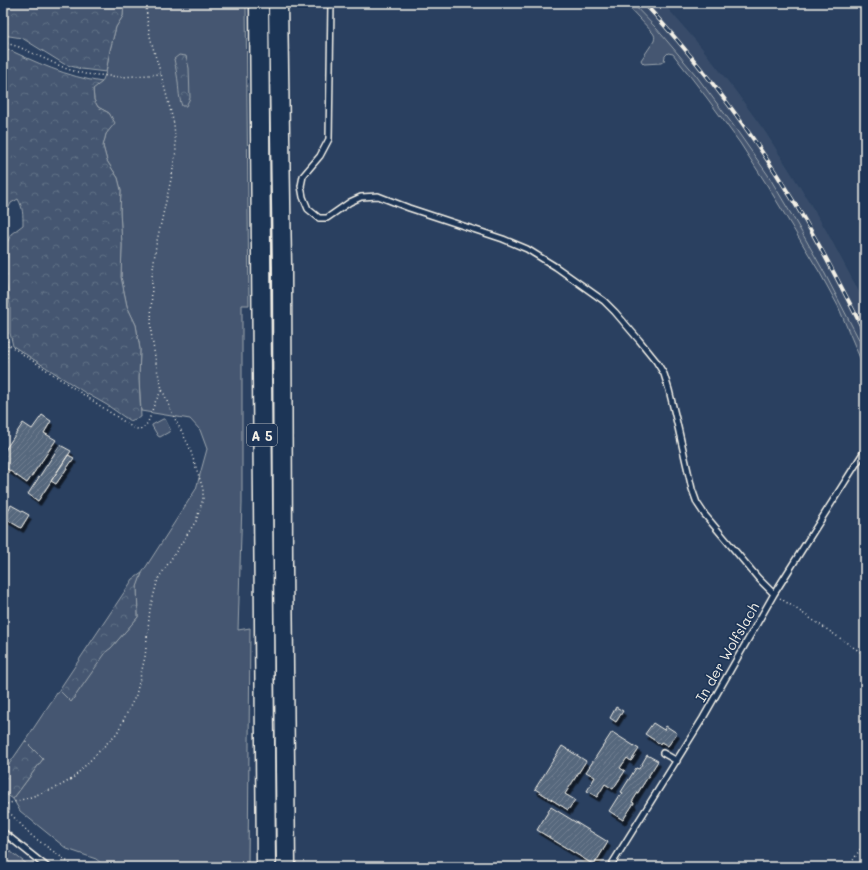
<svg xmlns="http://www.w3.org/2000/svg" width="868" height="870" viewBox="0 0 868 870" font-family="Mali,sans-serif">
<defs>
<pattern id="forest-crowns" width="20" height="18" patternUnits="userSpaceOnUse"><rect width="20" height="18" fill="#445771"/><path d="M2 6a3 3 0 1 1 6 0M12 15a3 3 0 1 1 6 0" fill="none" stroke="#607085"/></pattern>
<pattern id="building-hatch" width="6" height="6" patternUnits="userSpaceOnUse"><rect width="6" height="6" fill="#56677d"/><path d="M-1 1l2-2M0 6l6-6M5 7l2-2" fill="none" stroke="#6f7d8f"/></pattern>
<filter id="shadow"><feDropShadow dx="2.5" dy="4.5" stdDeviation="0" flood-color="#0009"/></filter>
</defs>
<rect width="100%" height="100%" fill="#2a4060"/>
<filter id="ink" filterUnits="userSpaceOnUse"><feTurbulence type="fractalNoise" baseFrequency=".025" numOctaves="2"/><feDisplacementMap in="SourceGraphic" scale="8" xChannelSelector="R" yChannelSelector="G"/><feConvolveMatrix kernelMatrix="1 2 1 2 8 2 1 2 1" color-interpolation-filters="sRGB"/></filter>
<g filter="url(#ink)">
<path fill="#374c69" d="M632,3H663L702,48L737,93L766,133L800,187L826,230L865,303V351L824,272L797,224L768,175L733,125L656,28Z"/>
<path fill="#445771" stroke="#9ca4ac" d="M124,3H246L249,305H242V503L238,630L250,628L248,867H106L96,859L67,849L20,811L13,799L43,759L25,741L59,690L71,702L107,650L111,648L138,617L137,586L142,573L196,489L207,449L200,430L190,419L141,411L139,379L140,349L136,325L127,306L121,277L122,245L120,211L121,190L118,178L107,161L103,146L106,134L114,122L109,113L98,107L94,100L93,88L102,82L106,72L110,50L116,27L123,16Z
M625,3H632L656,28L695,74L733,125L768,175L797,224L824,272L865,351V370L838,306L820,273L767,185L740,143L707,98L673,54L668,53L665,56L664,61L661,63L644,64L642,62L641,60L654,41C655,37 655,36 653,33Z
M163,419H165L170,429L169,432L160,437L158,436L152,426V425Z
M3,846L31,867H6L3,864Z"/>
<path fill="url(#forest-crowns)" stroke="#9ca4ac" d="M3,3H124L123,16L116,27L110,50L106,72L81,69L64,64L22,38L3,35Z
M3,47C35,62 67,77 102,82L93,89L94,100L98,107L109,113L115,123L106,134L103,146L107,161L118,178L121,190L120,211L122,245L121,277L127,306L136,325L140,349L139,379L141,417L130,421L107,405L84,392L13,346L10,333V305L6,281L7,243L11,234L23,225C23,214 23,208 18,199L11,203L7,211L3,208Z
M179,55L186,56L189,68L190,98L186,106H182C178,96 179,85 177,75C176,69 175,64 174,59Z
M142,573L137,587L138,617L111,648L107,651L71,702L59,690L133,579Z
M25,741L43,759L13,799L3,792V773Z"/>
<path fill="url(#building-hatch)" stroke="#f4f1e8" filter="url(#shadow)" d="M42,415L51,421L44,433L56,440L27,483L3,466V453L23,423L32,429Z
M60,445L71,451L38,501L28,494Z
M68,455L74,458L56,484L51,481Z
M11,505L29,515L21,528L4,518Z
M616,707L623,711L616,722L610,718Z
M653,723L664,730L666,726L677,733L668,746L661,742L660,744L645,734Z
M612,732L639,749L631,761L627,758L620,768L625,771L613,789L605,784L597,797L587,791L595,777L586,772Z
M562,746L586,761L565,794L575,800L568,810L535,789Z
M647,755L658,761L632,802L634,803L623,820L609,811L619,795L621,796L623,793L621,792L636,768L639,769Z
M551,807L608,842L594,865L537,830Z"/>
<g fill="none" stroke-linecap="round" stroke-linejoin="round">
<g stroke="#f4f1e8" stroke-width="8">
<path id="service" d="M331,3L329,139L320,156L303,176L301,186L303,197L308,209L319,218H327L350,202L361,197L378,196L409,208L503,239L527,249L556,267L604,301L615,312L639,340L656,361L664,374L669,390L677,423L692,489L697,503L705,515L758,578L774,594
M663,753L677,761
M3,832L47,867
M610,867L703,718L774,594L865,450"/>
</g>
<g stroke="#f4f1e8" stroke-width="21">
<path id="motorway" d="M259,3L266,867
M278,3L282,267L283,567L286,867"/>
</g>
<path stroke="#f4f1e8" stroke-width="1.5" stroke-dasharray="1 3" stroke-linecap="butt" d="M3,42L19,47L67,69L85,74L122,77L161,74
M3,289L8,344L6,364L3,373
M3,341L132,427L140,430C150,424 150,415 154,405C156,400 159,395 162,390
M780,598L865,655
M3,805L28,798L58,787L72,779L117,733L136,695L145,657L150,609L158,579L196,521L203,499V489L189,446L172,413L162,389L157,369L151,332L152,277L156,245L172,175L176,151L174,124L161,74L155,55L150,36L147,19L146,3
M3,806L32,836L75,867
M849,867L865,841"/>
<use href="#service" stroke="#1d3557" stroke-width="5"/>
<use href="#motorway" stroke="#1d3557" stroke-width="18"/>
<g stroke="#f4f1e8" stroke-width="4">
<path id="rail" d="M644,3C701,64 751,131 794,202C820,244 842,288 865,333"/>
</g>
<use href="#rail" stroke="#1d3557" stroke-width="2.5" stroke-dasharray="8" stroke-linecap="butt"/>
</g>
</g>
<g text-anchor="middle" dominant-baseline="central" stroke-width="3.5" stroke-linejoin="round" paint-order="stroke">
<rect fill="#1d3557" stroke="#b4b9bc" stroke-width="1" x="247" y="424" width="30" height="22" rx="3"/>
<g font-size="13" font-weight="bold" fill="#f4f1e8">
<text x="262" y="435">A 5</text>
</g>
<g font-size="14" fill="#f4f1e8" stroke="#1d3557">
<text transform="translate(727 652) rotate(-60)">In der Wolfslach</text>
</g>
</g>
<rect width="868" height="870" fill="none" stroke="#1d3557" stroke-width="16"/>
<rect x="8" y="8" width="852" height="854" fill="none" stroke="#f4f1e8" stroke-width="1.5" filter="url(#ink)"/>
</svg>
